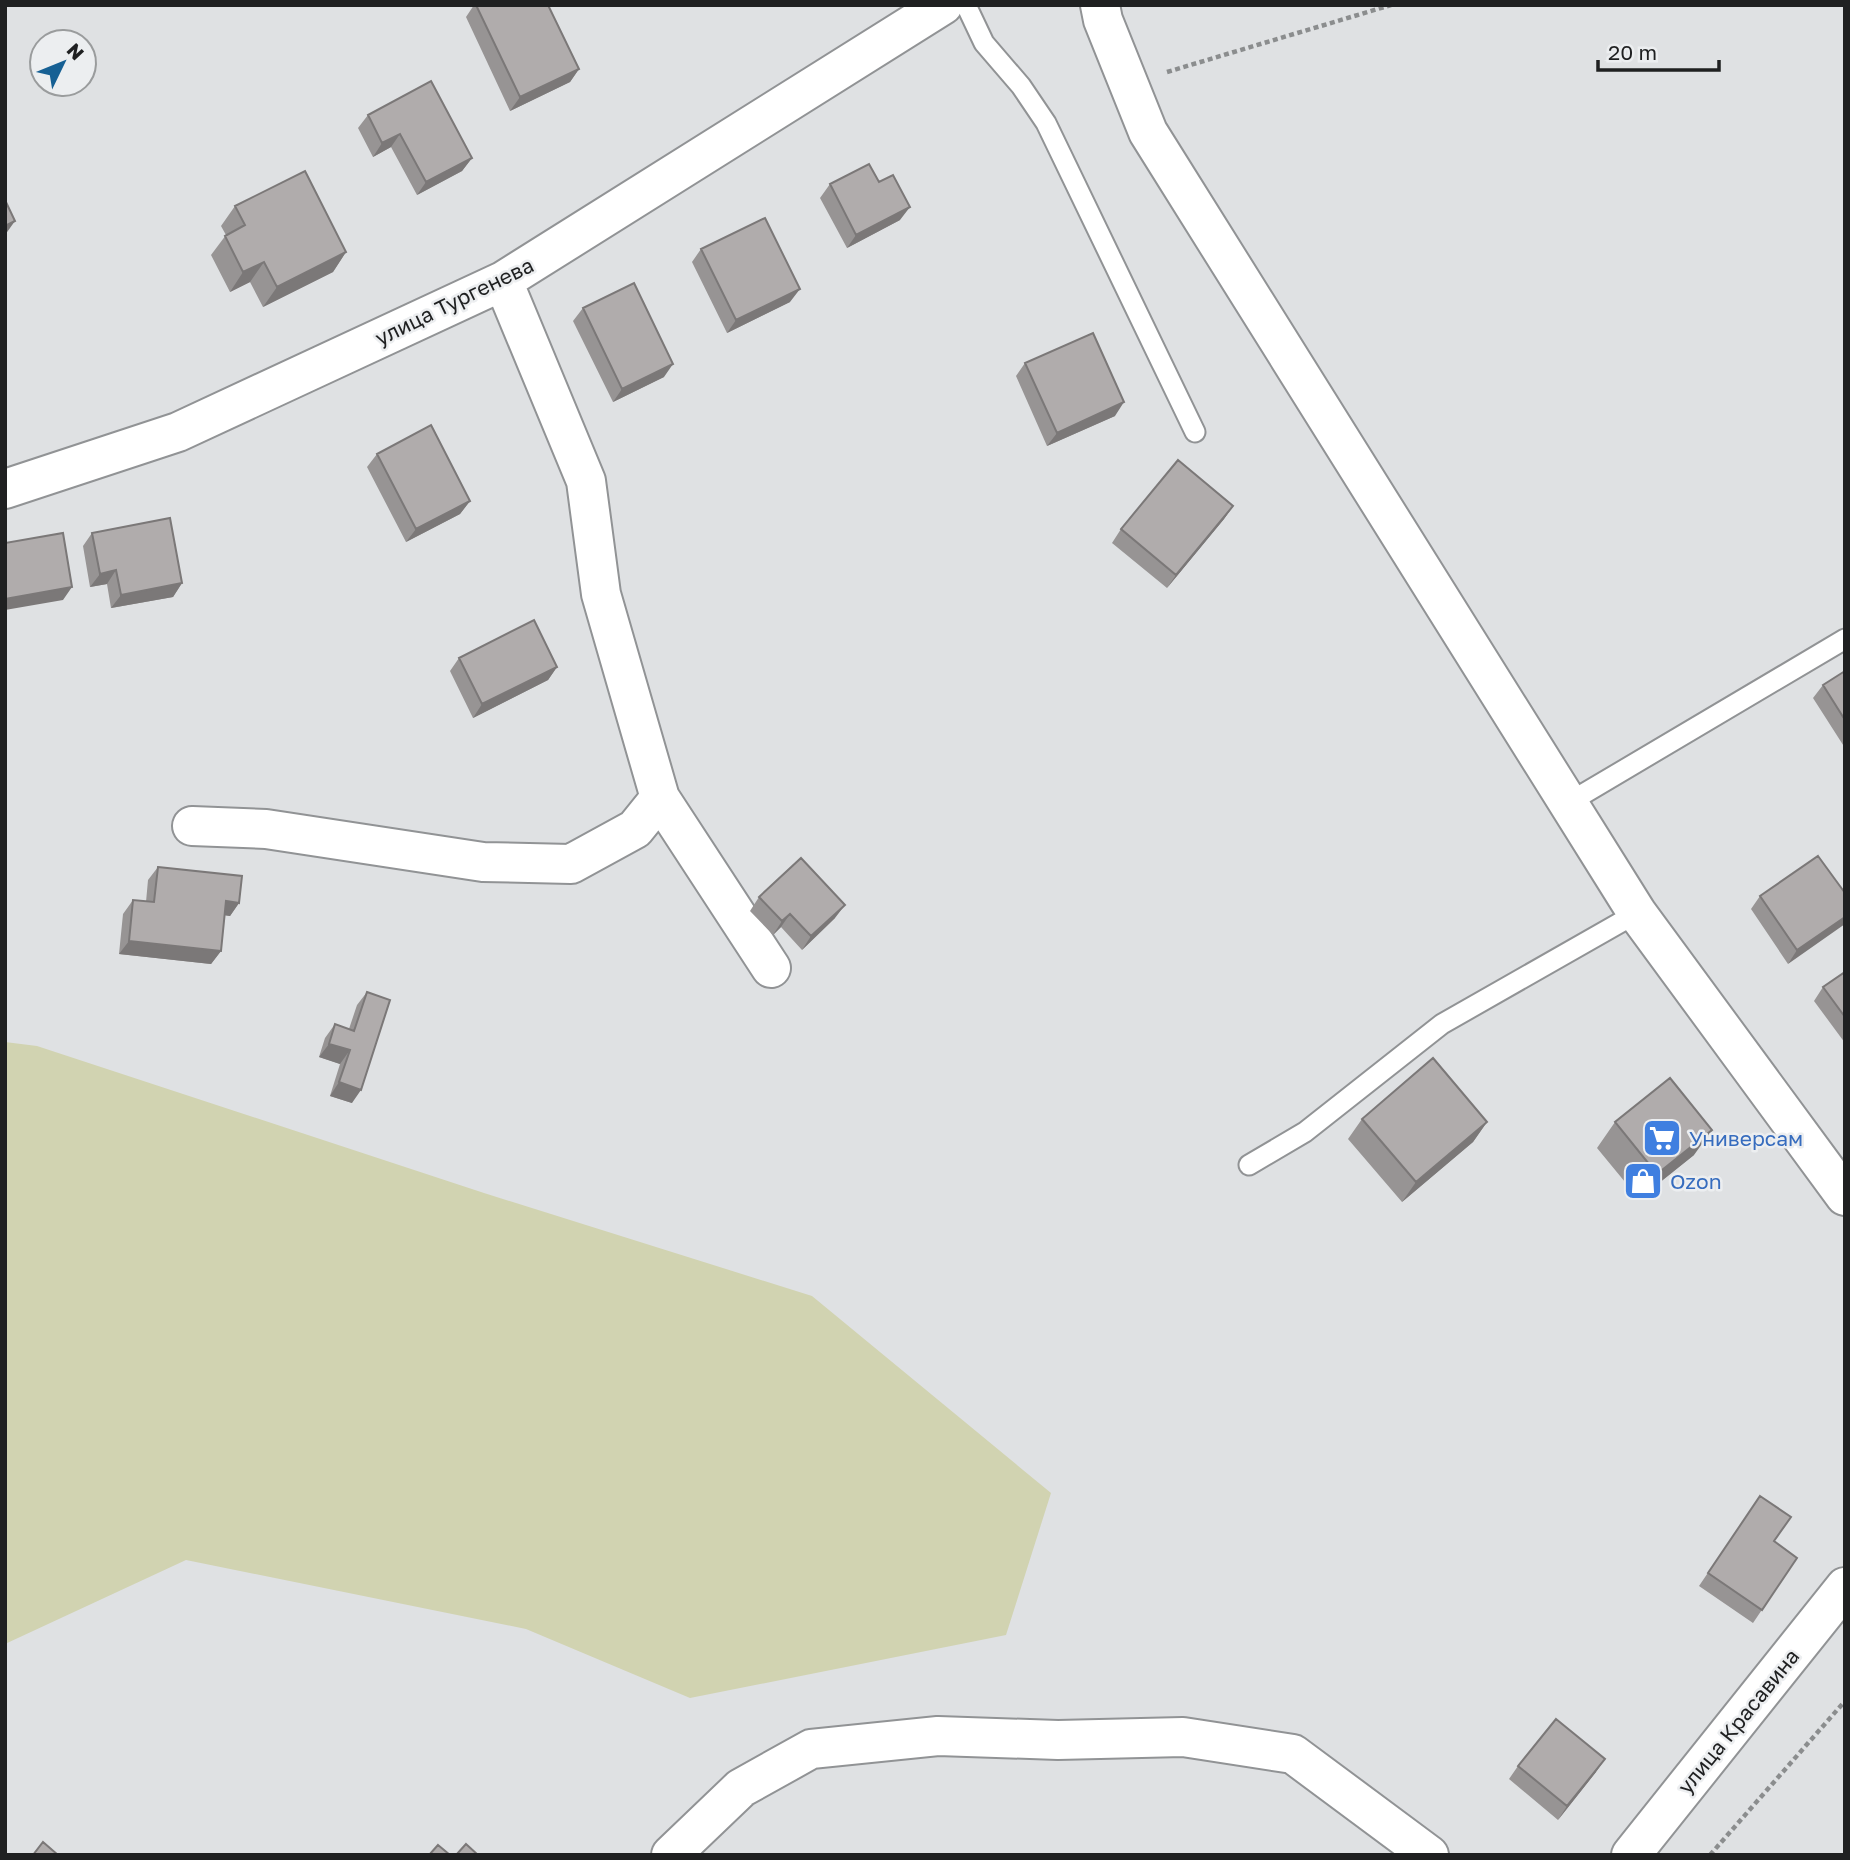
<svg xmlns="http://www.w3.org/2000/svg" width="1850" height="1860" viewBox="0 0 1850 1860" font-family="'Golos Text',sans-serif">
<rect width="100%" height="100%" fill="#dfe1e3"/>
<path fill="#d1d3b1" d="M5,1042L37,1046L484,1193L812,1296L1051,1493L1006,1635L690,1698L526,1629L186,1560L5,1644Z"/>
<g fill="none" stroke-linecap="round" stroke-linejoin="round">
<g stroke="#919395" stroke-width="23">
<path id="lane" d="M966,5L984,43L1021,86L1046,123L1195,432
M1568,803L1845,639
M1249,1165L1305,1132L1442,1024L1637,913"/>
</g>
<g stroke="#919395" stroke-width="42">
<path id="street" d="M1100,5L1103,20L1148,132L1637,913L1845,1196
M503,281L586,481L601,594L660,798L771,968
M5,489L178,432L503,281L943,5
M192,826L266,829L483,862L571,864L635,829L660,798
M671,1855L741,1788L811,1749L938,1736L1058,1740L1183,1737L1293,1754L1429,1855
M1631,1855L1845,1587"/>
</g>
<path stroke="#8b8d8e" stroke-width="4.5" stroke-dasharray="5 3.5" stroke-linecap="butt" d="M1167,72L1391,5
M1710,1855L1845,1701"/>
<use href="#lane" stroke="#fff" stroke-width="19"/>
<use href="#street" stroke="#fff" stroke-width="38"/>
</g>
<path fill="#979494" d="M474,5H548L579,69L570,82L510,111L466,17Z
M368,115L472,158L462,171L417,195L391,147L373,157L358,128Z
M879,182L900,220L847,248L820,198L830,184Z
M235,206L346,252L333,272L263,307L250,282L230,292L211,255L226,235L221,226Z
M701,249L790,302L727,333L692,262Z
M583,308L664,377L613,402L573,321Z
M1025,363L1115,416L1047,446L1016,376Z
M377,454L470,501L460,514L406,542L367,467Z
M1233,506L1224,519L1167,588L1112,543L1121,529Z
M92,533L182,583L173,597L111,608L107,584L90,587L83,546Z
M459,658L557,667L548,680L473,718L450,671Z
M1845,671V748L1813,698L1823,685Z
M158,867L239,903L230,916L224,915L221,951L211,964L119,954L123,914L133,900L146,902L148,880Z
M1845,893L1788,964L1751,909L1760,896Z
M759,897L835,918L802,950L781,927L773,935L750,911Z
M1845,972V1043L1814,1001L1823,987Z
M367,992L352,1103L330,1096L340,1064L319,1057L325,1038L335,1024L349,1029L357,1005Z
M1362,1119L1487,1122L1473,1142L1402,1202L1348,1139Z
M1615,1122L1694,1155L1639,1199L1597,1148Z
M1760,1496L1774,1541L1797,1558L1753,1623L1699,1586Z
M1518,1766L1596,1772L1558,1820L1509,1779Z"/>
<path fill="#7b7878" d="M579,69L570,82L510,111L520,97Z
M400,134L391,147L373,157L382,143Z
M472,158L462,171L417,195L426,182Z
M910,207L900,220L847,248L856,235Z
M15,221L5,235V226Z
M346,252L333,272L263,307L277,287Z
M264,262L250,282L230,292L243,272Z
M800,289L790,302L727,333L736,320Z
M673,364L664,377L613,402L622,389Z
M1124,402L1115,416L1047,446L1057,433Z
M470,501L460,514L406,542L416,529Z
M1233,506L1224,519L1167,588L1176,575Z
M116,570L107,584L90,587L100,574Z
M182,583L173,597L111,608L121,595Z
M72,587L63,600L5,610V599Z
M557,667L548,680L473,718L482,704Z
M226,901L239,903L230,916L216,914Z
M845,905L835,918L802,950L811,936Z
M790,914L781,927L773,935L782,921Z
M1845,917V924L1788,964L1797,950Z
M129,941L221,951L211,964L119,954Z
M329,1044L350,1050L340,1064L319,1057Z
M339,1082L361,1090L352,1103L330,1096Z
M1487,1122L1473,1142L1402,1202L1416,1182Z
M1712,1130L1694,1155L1639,1199L1657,1174Z
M1605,1759L1596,1772L1558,1820L1567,1806Z"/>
<path fill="#b0acac" stroke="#7b7878" stroke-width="2" d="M476,5H548L579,69L520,97Z
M431,81L472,158L426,182L400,134L382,143L368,115Z
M869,164L879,182L893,175L910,207L856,235L830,184Z
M305,171L346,252L277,287L264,262L243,272L225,236L245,225L235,206Z
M5,200L15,221L5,226Z
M765,218L800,289L736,320L701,249Z
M634,283L673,364L622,389L583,308Z
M1093,333L1124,402L1057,433L1025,363Z
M431,425L470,501L416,529L377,454Z
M1178,460L1233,506L1176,575L1121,529Z
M170,518L182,583L121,595L116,570L100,574L92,533Z
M63,533L72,587L5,599V543Z
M534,620L557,667L482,704L459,658Z
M1845,671V720L1823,685Z
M1818,856L1845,893V917L1797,950L1760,896Z
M801,858L845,905L811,936L790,914L782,921L759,897Z
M158,867L242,876L239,903L226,901L221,951L129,941L133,900L154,902Z
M1845,972V1017L1823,987Z
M367,992L390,1000L361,1090L339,1082L350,1050L329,1044L335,1024L354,1031Z
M1433,1058L1487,1122L1416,1182L1362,1119Z
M1670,1078L1712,1130L1657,1174L1615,1122Z
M1760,1496L1791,1517L1774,1541L1797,1558L1762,1610L1708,1573Z
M1556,1719L1605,1759L1567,1806L1518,1766Z
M43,1842L58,1855H33Z
M466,1844L478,1855H456Z
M438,1845L450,1855H429Z"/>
<defs>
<g id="supermarket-square" transform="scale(2.0125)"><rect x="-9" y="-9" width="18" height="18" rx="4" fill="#3f7fe0" stroke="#eceef0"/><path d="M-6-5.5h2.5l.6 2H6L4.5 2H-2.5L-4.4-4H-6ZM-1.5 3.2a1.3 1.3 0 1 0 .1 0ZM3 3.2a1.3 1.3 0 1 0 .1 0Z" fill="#fff"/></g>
<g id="shop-square" transform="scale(2.0125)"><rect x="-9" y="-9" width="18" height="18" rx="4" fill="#3f7fe0" stroke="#eceef0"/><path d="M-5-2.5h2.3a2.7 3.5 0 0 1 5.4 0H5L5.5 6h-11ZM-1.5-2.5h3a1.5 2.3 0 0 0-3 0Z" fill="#fff"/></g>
</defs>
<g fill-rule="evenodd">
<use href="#supermarket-square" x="1662" y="1138"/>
<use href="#shop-square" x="1643" y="1181"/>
</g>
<g text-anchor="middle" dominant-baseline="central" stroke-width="5" stroke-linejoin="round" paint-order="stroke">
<g font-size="21" fill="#1f2021" stroke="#eceef0">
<text transform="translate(454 301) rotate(-26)">улица Тургенева</text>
<text transform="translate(1738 1721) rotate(-51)">улица Красавина</text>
</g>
<g font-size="21" fill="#366cbe" stroke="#eceef0" text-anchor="start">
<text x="1689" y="1138">Универсам</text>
<text x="1670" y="1181">Ozon</text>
</g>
</g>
<rect width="1850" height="1860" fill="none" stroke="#1f2021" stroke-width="14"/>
<g transform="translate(63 63) rotate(47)"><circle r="33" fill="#eceef0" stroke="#9a9c9d" stroke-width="2"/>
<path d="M0-5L12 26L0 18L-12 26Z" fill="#166094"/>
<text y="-10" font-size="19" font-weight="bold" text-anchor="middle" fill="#1f2021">N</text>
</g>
<path d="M1598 60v10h121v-10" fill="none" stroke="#1f2021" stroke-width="3.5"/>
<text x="1608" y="60" font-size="21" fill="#1f2021" stroke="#eceef0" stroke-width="5" paint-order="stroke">20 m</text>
</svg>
